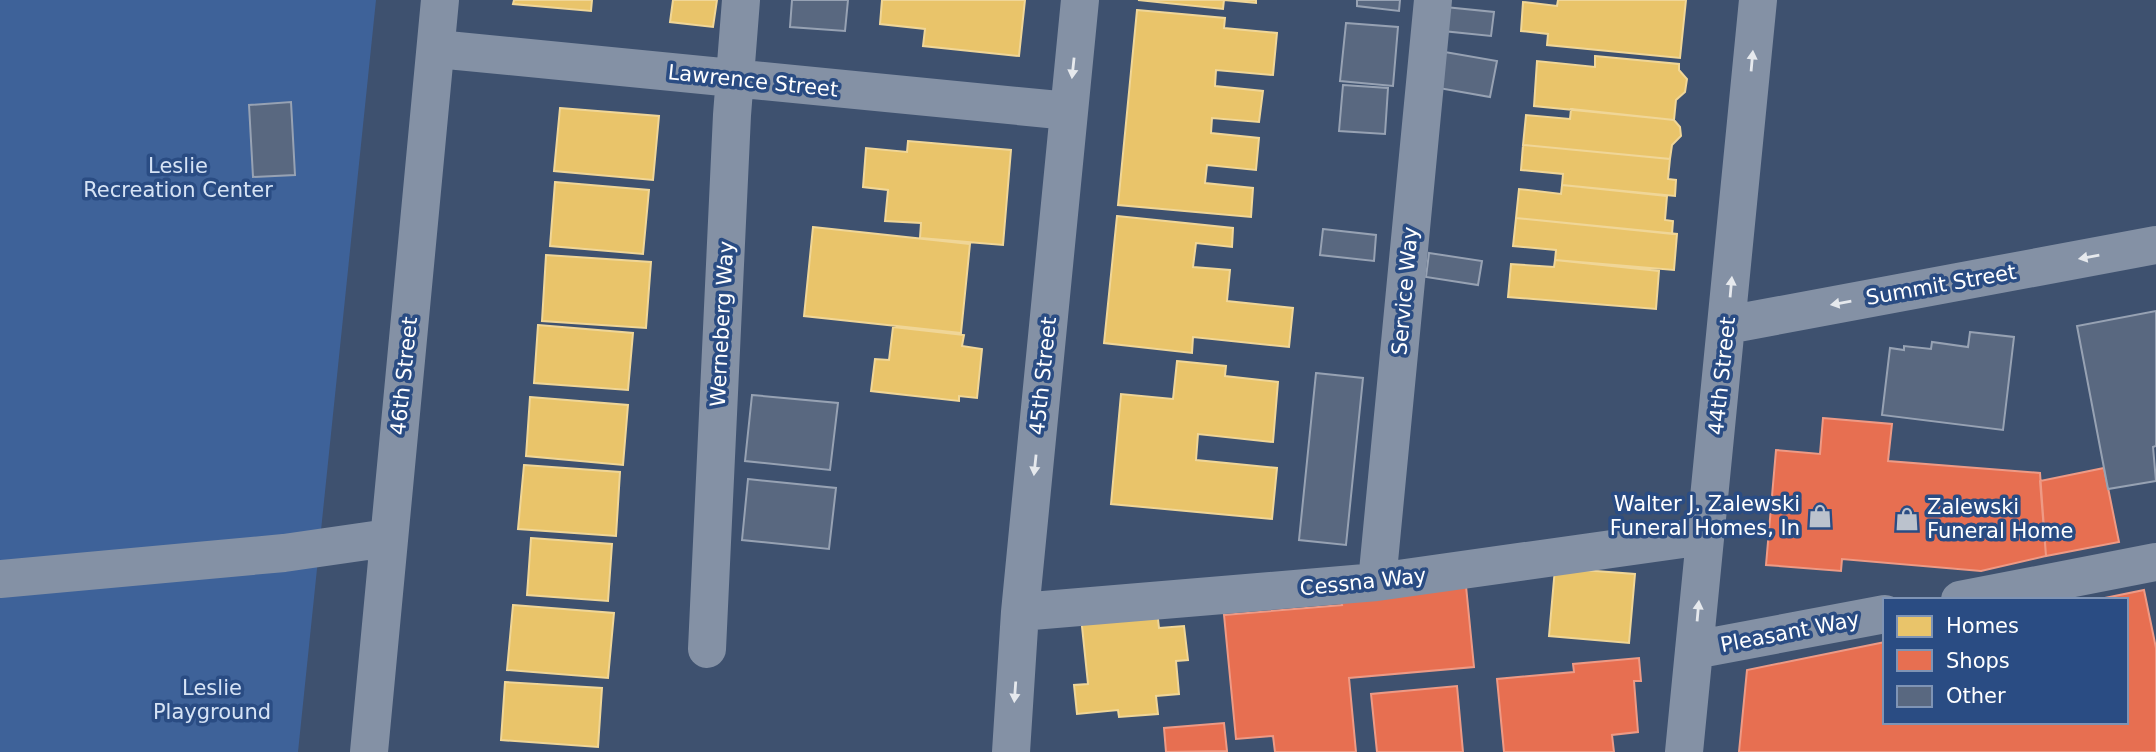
<svg xmlns="http://www.w3.org/2000/svg" width="2156" height="752" viewBox="0 0 2156 752" font-family="'DejaVu Sans',sans-serif">
<rect width="100%" height="100%" fill="#3e516f"/>
<path fill="#3e6299" d="M0,0H376L298,752H0Z"/>
<path fill="#e9c46a" stroke="#f0d697" stroke-width="2" d="M514,0H592L591,11L513,4Z
M673,0H717L713,27L670,22Z
M882,0H1025L1019,56L923,46L925,29L880,24Z
M1138,0H1256V3L1224,0L1223,9Z
M1558,0H1686L1680,58L1547,45L1548,34L1521,31L1523,2L1557,6Z
M1137,10L1225,18L1224,28L1277,33L1273,75L1216,70L1215,86L1263,91L1259,122L1212,118L1211,133L1259,138L1256,170L1207,165L1205,183L1253,188L1251,217L1118,205Z
M1595,56L1679,64V70L1687,79L1685,92L1676,100L1674,120L1534,106L1537,61L1595,67Z
M560,108L659,116L653,180L554,171Z
M1571,109L1674,120L1680,127L1681,136L1672,145L1670,159L1523,145L1526,115L1570,119Z
M908,141L1011,150L1003,245L920,238L921,223L885,221L888,190L863,187L866,148L907,152Z
M1523,145L1670,159L1668,179L1676,180L1675,196L1562,185L1563,174L1521,170Z
M555,182L649,190L643,254L550,246Z
M1562,185L1667,196L1665,220L1673,221L1672,234L1516,218L1519,189L1561,194Z
M1117,216L1233,228L1232,247L1196,243L1193,267L1230,270L1227,301L1293,308L1289,347L1193,337L1192,353L1104,343Z
M1516,218L1677,234L1674,270L1555,260L1556,250L1513,246Z
M813,227L970,244L961,333L804,316Z
M546,255L651,262L646,328L542,321Z
M1555,260L1659,271L1656,309L1508,297L1511,264L1554,267Z
M538,325L633,333L628,390L534,383Z
M893,327L964,335L962,346L982,349L977,398L959,396V401L871,391L875,359L889,360Z
M1177,361L1226,366L1225,376L1278,382L1273,442L1198,434L1196,460L1277,468L1272,519L1111,504L1121,394L1173,399Z
M530,397L628,405L623,465L526,456Z
M524,465L620,472L616,536L518,529Z
M531,538L612,544L608,601L527,595Z
M1555,568L1635,574L1629,643L1549,636Z
M513,605L614,613L608,678L507,670Z
M1157,610L1159,628L1184,626L1188,660L1176,661L1179,694L1156,696L1158,714L1119,717L1118,710L1077,714L1074,685L1088,684L1081,617Z
M505,682L602,688L598,747L501,740Z"/>
<path fill="#e76f51" stroke="#ee9a85" stroke-width="2" d="M1823,418L1892,424L1888,461L2040,473L2046,556L1981,571L1842,559L1841,571L1766,565L1776,450L1820,454Z
M2104,468L2119,542L2046,556L2040,481Z
M1466,586L1474,667L1349,678L1356,752H1275L1273,736L1236,739L1224,615L1342,605L1340,597Z
M2144,590L2156,648V752H1739L1747,670L1885,642V722H2126V600H2095Z
M1639,658L1641,681H1634L1638,732L1612,735L1614,752H1504L1497,679L1574,672L1573,664Z
M1457,686L1463,752H1377L1371,694Z
M1224,723L1227,751L1166,752L1164,728Z"/>
<path fill="#596880" stroke="#97a2b3" stroke-width="2" d="M792,0H848L845,31L790,27Z
M1357,0H1400L1399,11L1357,6Z
M1445,7L1494,12L1491,36L1443,31Z
M1346,23L1398,27L1393,86L1340,81Z
M1439,51L1497,61L1490,97L1433,87Z
M1343,85L1388,88L1385,134L1339,131Z
M291,102L295,175L253,177L249,105Z
M1323,229L1376,235L1374,261L1320,255Z
M1429,253L1482,261L1478,285L1426,277Z
M2156,311V446L2153,447L2156,481L2108,489L2077,326Z
M1970,332L2014,337L2003,430L1882,415L1890,348L1904,350V346L1931,349L1932,342L1968,347Z
M1316,373L1363,378L1346,545L1299,540Z
M752,395L838,403L830,470L745,461Z
M748,479L836,488L829,549L742,540Z"/>
<g fill="none" stroke-linecap="round" stroke-linejoin="round">
<path stroke="#8491a5" stroke-width="38" d="M437,49L1069,111
M1727,325L2156,245
M0,579L284,553L388,538
M1377,582L1433,0
M1960,600L2156,562
M1020,612L1377,582L1704,536
M707,649L732,115L741,0
M1694,650L1885,614
M369,752L440,0
M1011,752L1020,612L1080,0
M1684,752L1758,0"/>
</g>
<defs><path id="oneway-solid" d="M-6-.8H1V-3.2L6.5 0L1 3.2V.8H-6Z" transform="scale(1.75)"/></defs>
<g fill="#e6e9ed">
<use href="#oneway-solid" transform="translate(1752 61) rotate(-85)"/>
<use href="#oneway-solid" transform="translate(1073 68) rotate(96)"/>
<use href="#oneway-solid" transform="translate(2089 257) rotate(170)"/>
<use href="#oneway-solid" transform="translate(1731 287) rotate(-85)"/>
<use href="#oneway-solid" transform="translate(1841 303) rotate(170)"/>
<use href="#oneway-solid" transform="translate(1035 465) rotate(96)"/>
<use href="#oneway-solid" transform="translate(1698 611) rotate(-85)"/>
<use href="#oneway-solid" transform="translate(1015 692) rotate(94)"/>
</g>
<defs>
<g id="shop-bare" transform="scale(1.89)"><path d="M-5-2.5h2.3a2.7 3.5 0 0 1 5.4 0H5L5.5 6h-11ZM-1.5-2.5h3a1.5 2.3 0 0 0-3 0Z" fill="#bbc2cd" stroke="#2a4c83" stroke-width="2.5" paint-order="stroke"/></g>
</defs>
<g fill-rule="evenodd">
<use href="#shop-bare" x="1820" y="516"/>
<use href="#shop-bare" x="1907" y="519"/>
</g>
<g text-anchor="middle" dominant-baseline="central" stroke-width="7" stroke-linejoin="round" paint-order="stroke">
<g font-size="21" fill="#fff" stroke="#2a4c83">
<text transform="translate(753 81) rotate(6)">Lawrence Street</text>
<text transform="translate(1941 285) rotate(-10)">Summit Street</text>
<text transform="translate(1405 291) rotate(-85)">Service Way</text>
<text transform="translate(722 324) rotate(-87)">Werneberg Way</text>
<text transform="translate(404 376) rotate(-84)">46th Street</text>
<text transform="translate(1043 376) rotate(-84)">45th Street</text>
<text transform="translate(1722 376) rotate(-84)">44th Street</text>
<text transform="translate(1363 582) rotate(-6)">Cessna Way</text>
<text transform="translate(1790 632) rotate(-11)">Pleasant Way</text>
</g>
<g font-size="21" fill="#d6e3f5" stroke="#2a4c83">
<text x="178" y="166">Leslie<tspan x="178" dy="24">Recreation Center</tspan></text>
<text x="212" y="688">Leslie<tspan x="212" dy="24">Playground</tspan></text>
</g>
<g font-size="21" fill="#fff" stroke="#2a4c83" text-anchor="end">
<text x="1800" y="504">Walter J. Zalewski<tspan x="1800" dy="24">Funeral Homes, In</tspan></text>
<text x="1927" y="507" text-anchor="start">Zalewski<tspan x="1927" dy="24">Funeral Home</tspan></text>
</g>
</g>
<rect x="1883" y="598" width="245" height="126" fill="#2a4c83" stroke="#7f94b5" stroke-width="2"/>
<rect x="1897" y="616" width="35" height="21" fill="#e9c46a" stroke="#7f94b5" stroke-width="2"/>
<text x="1946" y="633" font-size="21" fill="#ffffff">Homes</text>
<rect x="1897" y="650" width="35" height="21" fill="#e76f51" stroke="#7f94b5" stroke-width="2"/>
<text x="1946" y="668" font-size="21" fill="#ffffff">Shops</text>
<rect x="1897" y="686" width="35" height="21" fill="#596880" stroke="#7f94b5" stroke-width="2"/>
<text x="1946" y="703" font-size="21" fill="#ffffff">Other</text>
</svg>
